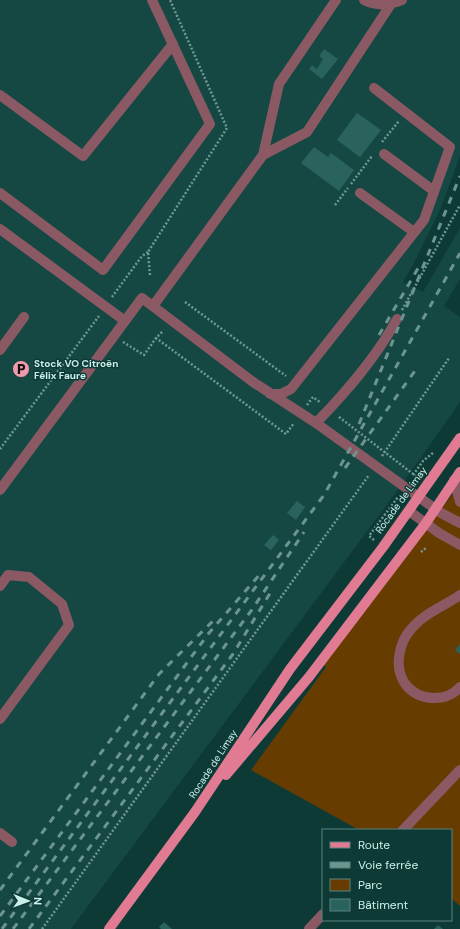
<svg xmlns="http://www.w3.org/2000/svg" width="460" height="929" viewBox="0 0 460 929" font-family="'DM Sans',sans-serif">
<rect width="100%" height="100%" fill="#0e3a36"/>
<path fill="#164843" d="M0,0H460V156L440,210L414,263L403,282L423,292L460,228V279L444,306L460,317V402L397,491L71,929H0Z"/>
<path fill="#673c01" d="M460,484V906L451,898V830H359L251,770L326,667L324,665Z"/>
<path fill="#2a635d" d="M324,49L338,59L322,79L309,69L312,65L317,69L323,59L319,56Z
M357,113L381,130L360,157L337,140Z
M314,147L328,157L331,153L354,170L339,191L301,163Z
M297,501L305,507L296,520L287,513Z
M273,535L279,540L271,550L264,545Z
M460,644V654L455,650Z
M164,922L172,929H161L159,927Z
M438,925L443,929H434Z"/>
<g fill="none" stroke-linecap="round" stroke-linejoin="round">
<path stroke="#6f9893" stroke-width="2.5" stroke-dasharray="2 2" stroke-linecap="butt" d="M382,142L399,121
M351,184L372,156
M335,205L348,188
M150,275L148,252L227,128L170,0
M112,297L142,256L148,252
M185,302L286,376
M402,310L460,205
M162,332L156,338L286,434L294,423
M123,342L144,355L156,338
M307,405L313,397L321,403
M339,417L417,477
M0,449L99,316
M382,456L449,358
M413,475L423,461L434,452
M374,540L369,536L398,497
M421,552L427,547
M42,929L369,475"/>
<path stroke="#8b5963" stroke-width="10" d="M364,0C376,6 389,5 402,0
M0,95L83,156L173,44
M384,154L434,191
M263,155L307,132L391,4
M0,193L103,270L210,124L152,0
M360,193L414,232
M0,229L125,321
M153,306L263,155L279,84L336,0
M0,350L24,317
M270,394H281L291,389L424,220L450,147L374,88
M316,423C346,392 376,358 397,319
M454,480L460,502
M0,490L142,298L253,382L316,423L441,513L460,523
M409,511L439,533L460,545
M0,586L8,575L29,577L62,604L69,625L0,719
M460,595C444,606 425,613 412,628C399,642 393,668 406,685C419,701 446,703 460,687
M403,830L460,770
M0,833L12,842
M309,929L323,914"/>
<path stroke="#e17b93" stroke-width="10" d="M226,775L309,677L426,523L460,472
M109,929L195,812L290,669L383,547L460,438"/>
<path stroke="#6c9590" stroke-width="3" stroke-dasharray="7 7" stroke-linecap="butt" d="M379,335L420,265
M359,424L460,176
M345,468L417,368
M0,890L159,674L216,618
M0,916L209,633L261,573
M2,929L324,495L460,253
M13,929L251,611L304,532
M29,929L233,654L272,590"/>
</g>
<defs>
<g id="parking-disc" transform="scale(0.9)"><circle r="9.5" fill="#f29aad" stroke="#0e3a36"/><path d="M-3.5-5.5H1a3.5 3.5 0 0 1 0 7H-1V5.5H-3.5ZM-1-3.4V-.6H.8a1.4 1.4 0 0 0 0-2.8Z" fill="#111"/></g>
</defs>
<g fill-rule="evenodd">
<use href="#parking-disc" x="21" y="369"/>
</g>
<g text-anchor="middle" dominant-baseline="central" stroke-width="3" stroke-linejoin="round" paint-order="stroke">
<g font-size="10" font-weight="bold" fill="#caefea" stroke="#0e3a36" text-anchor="start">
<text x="34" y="363">Stock VO Citroën<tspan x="34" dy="12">Félix Faure</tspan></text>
</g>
<g font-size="10" fill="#caefea" stroke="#0e3a36">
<text transform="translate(401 500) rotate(-54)">Rocade de Limay</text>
<text transform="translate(213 764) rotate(-57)">Rocade de Limay</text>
</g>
</g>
<rect x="322" y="829" width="130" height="92" fill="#0e3a36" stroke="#59827e"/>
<rect x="330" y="842" width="20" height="6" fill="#e17b93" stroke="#59827e"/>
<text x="358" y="849" font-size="12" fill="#caefea">Route</text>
<rect x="330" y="862" width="20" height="6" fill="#6c9590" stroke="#59827e"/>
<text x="358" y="869" font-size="12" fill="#caefea">Voie ferrée</text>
<rect x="330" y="879" width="20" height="12" fill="#673c01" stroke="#59827e"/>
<text x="358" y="889" font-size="12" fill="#caefea">Parc</text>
<rect x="330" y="899" width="20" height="12" fill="#2a635d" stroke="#59827e"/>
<text x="358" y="909" font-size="12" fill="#caefea">Bâtiment</text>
<g transform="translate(28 901) rotate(91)" stroke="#0e3a36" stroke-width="3" paint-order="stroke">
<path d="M0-3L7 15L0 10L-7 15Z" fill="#caefea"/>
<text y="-6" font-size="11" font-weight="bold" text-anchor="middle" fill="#caefea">N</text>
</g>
</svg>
